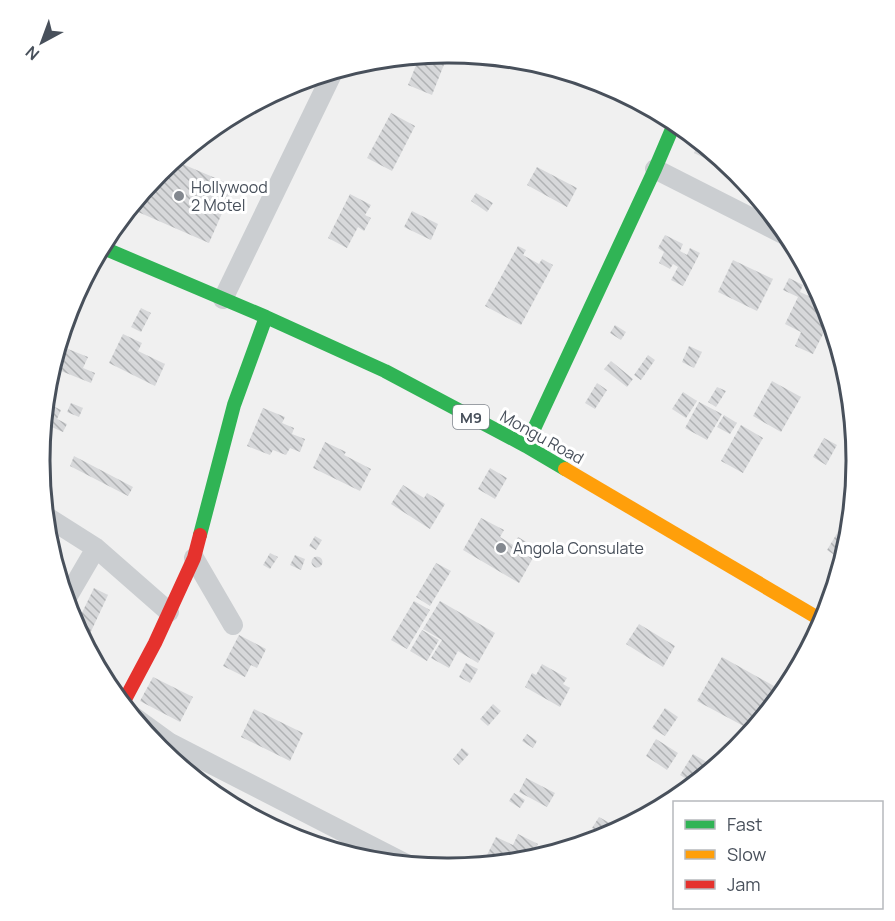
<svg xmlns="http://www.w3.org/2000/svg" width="895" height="921" viewBox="0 0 895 921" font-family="Manrope,sans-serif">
<defs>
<pattern id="building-back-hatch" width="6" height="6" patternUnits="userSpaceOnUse" patternTransform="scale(1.5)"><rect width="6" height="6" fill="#d7d8da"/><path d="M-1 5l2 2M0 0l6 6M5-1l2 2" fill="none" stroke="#b0b2b4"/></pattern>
</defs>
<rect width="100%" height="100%" fill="#f0f0f0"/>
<path fill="url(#building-back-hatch)" d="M449,52L432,95L408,85L419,58L412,55Z
M391,113L415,126L392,171L367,158Z
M699,141L731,168L730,170L694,153Z
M173,160L234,186L209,243L129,208L159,171Z
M537,167L577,188L567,207L527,185Z
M476,193L493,203L487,212L471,201Z
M350,194L371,205L365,215L371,218L364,231L358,227L347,248L328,238Z
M412,211L438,224L431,240L404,227Z
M665,235L683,244L680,251L687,255L690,248L700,253L683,286L671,280L678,267L673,264L670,269L659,263L664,252L658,248Z
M518,246L526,250L523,255L539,264L542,259L553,265L521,325L485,306Z
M733,260L773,279L757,311L718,292Z
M789,278L803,285L800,292L815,299L818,291L825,304L834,335L825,330L813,354L795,346L801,332L785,324L798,297L783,290Z
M141,308L151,313L141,332L131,327Z
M615,325L626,332L621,340L610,333Z
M123,334L142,343L138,351L165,364L155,386L109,363Z
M58,345L88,357L83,368L95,373L91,383L51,367Z
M689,346L702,352L694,368L682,362Z
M648,355L655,360L641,380L634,375Z
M611,361L633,379L627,387L604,369Z
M772,381L801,397L781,432L753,416Z
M597,383L607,390L595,409L585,403Z
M717,387L726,391L716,407L708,402Z
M683,392L697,401L686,418L672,409Z
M699,402L722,414L707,440L685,428Z
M71,403L83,408L79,417L67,412Z
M55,407L61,410L57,419L67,424L63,432L47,425Z
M263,408L285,417L282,423L294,428L292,434L305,439L300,452L290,448L286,455L273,450L270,455L247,446Z
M724,415L737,423L730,434L717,427Z
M741,425L763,438L743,473L721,461Z
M824,438L837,445L826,465L813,457Z
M325,442L346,452L344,455L371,469L360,491L313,468Z
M74,456L133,487L128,496L70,466Z
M490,468L507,478L495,499L478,489Z
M403,485L424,498L427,493L445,504L430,529L391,504Z
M481,518L504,530L500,537L513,545L518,537L538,549L519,583L463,550Z
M845,520L850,523L848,541L842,560L827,550Z
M315,536L322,540L316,550L309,546Z
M270,553L278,557L270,569L263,565Z
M295,555L305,559L301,570L290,565Z
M311.5 562a5.5 5.5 0 1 1 11 0a5.5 5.5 0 1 1-11 0Z
M436,563L451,571L430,606L416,597Z
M94,588L108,595L87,640L81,637L75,627Z
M414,601L430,610L407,649L391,640Z
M440,601L495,633L478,663L458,651L449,668L431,658L442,640L423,629Z
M639,624L675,646L663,667L626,644Z
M422,630L439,640L427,661L410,651Z
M239,635L266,649L257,668L251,665L245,677L223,666Z
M722,657L774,686L749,729L697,701Z
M466,663L478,669L470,683L459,677Z
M542,664L567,678L563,684L570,688L560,707L525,687L532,673L536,675Z
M153,677L193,697L180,722L140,701Z
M493,704L501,711L488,726L480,719Z
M665,708L678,717L665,736L652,728Z
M254,709L303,733L290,761L241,737Z
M527,734L537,741L533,748L522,741Z
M656,739L678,753L667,770L646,756Z
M462,748L469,754L459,765L453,759Z
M693,754L715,767L695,784L680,775Z
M526,778L555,793L547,807L519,792Z
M514,793L525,800L520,808L509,801Z
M599,817L615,826L610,834L607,836L592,828Z
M518,834L538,844L533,853L541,857L527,861L487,865L483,863L496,837L513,845Z"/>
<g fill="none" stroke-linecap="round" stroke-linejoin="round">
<path stroke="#cbced1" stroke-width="20" d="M655,169L789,237
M223,299L334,70
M44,515L96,548
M194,558L233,625
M65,601L96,548L169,612
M130,714L170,743L408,865"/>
<path stroke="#30b455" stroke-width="14" d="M101,247L266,317L385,371L526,446L565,469
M526,446L655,169L675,122
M200,535L234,405L266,317"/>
<path stroke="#ff9f0a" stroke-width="14" d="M565,469L823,621"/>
<path stroke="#e5322d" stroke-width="14" d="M122,705L155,643L194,558L200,535"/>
</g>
<g fill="#83888f" stroke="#fff" stroke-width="2">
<circle cx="179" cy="196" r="6"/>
<circle cx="501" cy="548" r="6"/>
</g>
<g text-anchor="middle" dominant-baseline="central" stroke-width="6" stroke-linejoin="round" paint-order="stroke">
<rect fill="#fff" stroke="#7f848c" stroke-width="1.5" x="453" y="405" width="36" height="24" rx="4.5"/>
<g font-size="15" font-weight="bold" fill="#48505b">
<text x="471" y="417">M9</text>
</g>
<g font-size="16" fill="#48505b" stroke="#fff" text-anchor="start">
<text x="191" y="187">Hollywood<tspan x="191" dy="18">2 Motel</tspan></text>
<text x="513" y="548">Angola Consulate</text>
</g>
<g font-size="16" fill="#48505b" stroke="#fff">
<text transform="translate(542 437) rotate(29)">Mongu Road</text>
</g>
</g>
<path d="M0 0H895V921H0ZM447 63H449A397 397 0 0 1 846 460V461A397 397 0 0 1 449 858H447A397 397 0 0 1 50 461V460A397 397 0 0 1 447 63Z" fill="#fff" fill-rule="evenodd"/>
<path fill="none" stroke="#48505b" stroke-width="3" d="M447 63H449A397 397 0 0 1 846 460V461A397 397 0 0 1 449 858H447A397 397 0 0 1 50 461V460A397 397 0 0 1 447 63Z"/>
<rect x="673" y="801" width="210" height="108" fill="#ffffff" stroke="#b6b9bd" stroke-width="1.5"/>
<rect x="685" y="820" width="30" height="9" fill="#30b455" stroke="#b6b9bd" stroke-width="1.5"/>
<text x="727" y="831" font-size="18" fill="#48505b">Fast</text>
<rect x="685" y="850" width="30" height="9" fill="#ff9f0a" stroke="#b6b9bd" stroke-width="1.5"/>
<text x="727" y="861" font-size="18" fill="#48505b">Slow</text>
<rect x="685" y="880" width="30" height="9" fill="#e5322d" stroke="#b6b9bd" stroke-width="1.5"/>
<text x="727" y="891" font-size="18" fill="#48505b">Jam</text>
<g transform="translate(42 42) rotate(221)" stroke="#ffffff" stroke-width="4.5" paint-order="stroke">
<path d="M0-4.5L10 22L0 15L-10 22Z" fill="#48505b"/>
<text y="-9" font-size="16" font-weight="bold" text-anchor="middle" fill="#48505b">N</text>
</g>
</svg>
